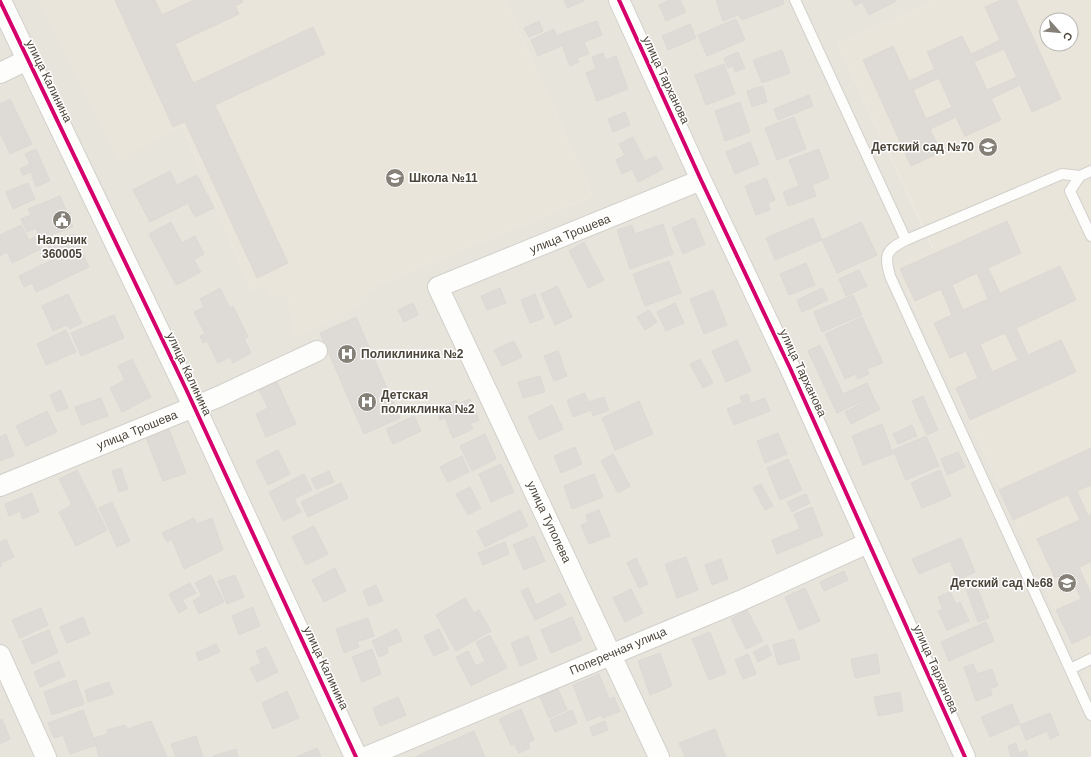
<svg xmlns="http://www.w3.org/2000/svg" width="1091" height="757" viewBox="0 0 1091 757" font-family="Arial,sans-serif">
<rect width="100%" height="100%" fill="#f4f2ee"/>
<path fill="#e7e4dc" d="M0,0H43L39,2L183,127L251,290L265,284L287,294L295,336L359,300L373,287L593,196L505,0H934L838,45L933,249L895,266L997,479L1091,688V757H0Z"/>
<path fill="#eae5da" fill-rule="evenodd" d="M43,0H505L593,196L373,287L359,300L360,304L295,337L287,295L270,296L265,285L251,290L183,127L118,161L38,2Z
M934,0H1091V688L997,479L895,266L933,248L838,45ZM1047,20H1071V44H1047Z"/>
<path fill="#dedbd6" stroke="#dcd9d4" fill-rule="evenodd" d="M115,0H155L162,15L194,0H242L243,2L235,6L239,14L175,44L193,83L313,27L325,54L215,105L288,263L257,278L185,122L173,127Z
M564,0H584V1L567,8Z
M669,0H680L686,12L666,21L659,5Z
M716,0H783L784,4L742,20L738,15L723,21Z
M852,0H896V1L869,15L862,2L855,6Z
M1001,0H1016L1061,99L1032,112L1020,85L991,99L1001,120L965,136L956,117L930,129L941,152L911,166L863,60L893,46L909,81L935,69L927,52L962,36L971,54L1000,40L985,7ZM1004,49L1017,77L987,90L974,62ZM939,78L952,107L926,119L913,90Z
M736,19L745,40L707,56L698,35Z
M539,21L543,31L529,37L524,28Z
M597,21L602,35L584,42L589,54L577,58L579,62L570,66L558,35Z
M690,24L696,38L668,50L662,36Z
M554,29L561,46L538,56L531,40Z
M782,50L790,73L762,83L753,60Z
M738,52L745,68L735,72L733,66L728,68L724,58Z
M603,53L606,60L616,56L628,89L597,101L586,73L596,69L592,57Z
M724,64L735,94L706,105L695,75Z
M763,86L767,102L752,107L747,91Z
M809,95L813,106L778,120L774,109Z
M10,99L32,144L10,154L0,133V104Z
M740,102L750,132L725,141L715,111Z
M625,112L630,125L613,132L608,119Z
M794,117L806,149L777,160L765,128Z
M633,137L645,161L656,156L663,169L638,182L632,169L622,174L616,160L625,155L619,144Z
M750,142L759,164L735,174L726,152Z
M36,149L50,181L36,187L31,172L23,175L20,169L30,164L25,154Z
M819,149L829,178L812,185L816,196L788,206L783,192L799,186L789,160Z
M170,171L177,185L197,175L214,208L195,217L188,203L150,222L133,190Z
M766,178L775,200L768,203L770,210L756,215L745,186Z
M28,183L35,199L13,209L6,192Z
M60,196L73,227L40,239L36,228L27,232L21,219L31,215L28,209Z
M694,218L705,244L683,254L672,228Z
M813,218L822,240L775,260L766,238Z
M1007,221L1021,253L988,268L1000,293L1060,266L1076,300L1016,328L1028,355L1061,340L1076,372L970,420L956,388L978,378L966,351L950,358L934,323L952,315L941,289L915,301L900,269ZM977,273L988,299L963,310L952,285ZM1005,333L1018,360L992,372L980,344Z
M171,222L182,243L195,236L204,254L194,260L201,272L176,285L149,234Z
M861,222L877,255L837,273L822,240Z
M663,224L673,254L630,269L617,230L632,225L635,234Z
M21,225L29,240L35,237L41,249L12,263L7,252L0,256V235Z
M74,234L89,267L36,292L32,283L24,287L19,276L54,259L48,246Z
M584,242L604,280L588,288L569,251Z
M669,261L681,293L645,306L633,274Z
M806,263L815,285L789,295L780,274Z
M859,270L867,286L846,296L839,279Z
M557,286L572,317L555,325L541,294Z
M220,288L230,308L233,306L248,337L244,338L251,353L233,363L230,357L218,363L207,341L203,343L200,336L205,334L194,312L204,307L200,299Z
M500,288L506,303L487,310L481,296Z
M822,288L828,300L802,312L797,300Z
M713,290L727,325L704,334L690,299Z
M68,294L82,323L70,329L66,325L53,331L42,306Z
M535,294L544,318L530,323L521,300Z
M853,295L862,315L822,332L814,312Z
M413,303L418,315L404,322L398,310Z
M675,303L684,323L666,331L657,312Z
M649,310L657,322L645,330L637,317Z
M114,315L124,338L81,356L71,333Z
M356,317L400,418L364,434L320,333Z
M862,317L883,363L867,369L869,374L858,379L856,374L845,379L825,334Z
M66,330L76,352L46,365L37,344Z
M737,340L751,371L726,382L712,351Z
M514,341L522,357L502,366L494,350Z
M820,345L843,394L867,383L873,396L837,413L808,351Z
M558,351L567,376L554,381L544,356Z
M132,359L151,397L122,412L110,388L125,380L118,366Z
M700,359L713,383L703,388L690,364Z
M540,376L545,392L523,398L518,382Z
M277,382L296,424L266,437L256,414L268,408L259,390Z
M61,390L68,408L57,412L50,395Z
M585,393L588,402L604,397L609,410L593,416L591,410L573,417L567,400Z
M748,394L751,403L765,398L770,411L734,425L727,409L742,403L740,397Z
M923,396L938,430L927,435L912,401Z
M873,397L880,409L851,424L845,412Z
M101,398L108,416L82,425L75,407Z
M470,399L479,420L470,424L473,429L453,438L445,418L440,420L436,409L456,400L458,404Z
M639,401L653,434L615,450L602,418Z
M552,405L563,429L539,440L528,417Z
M47,411L57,432L26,446L16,426Z
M414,416L421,431L393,444L386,429Z
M882,424L893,454L863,465L852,436Z
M912,425L917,436L898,444L893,434Z
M169,429L186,473L163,481L146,438Z
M778,433L787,454L765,463L757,441Z
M6,434L14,456L0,461V437Z
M485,434L496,459L472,471L460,446Z
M926,436L939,466L906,480L893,450Z
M575,447L582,464L561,473L554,456Z
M1091,448V485L1077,491L1088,516L1091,514V562L1079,567L1091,594V635L1072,644L1056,610L1081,599L1069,572L1055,578L1037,539L1080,520L1068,495L1013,520L999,490Z
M278,450L290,474L268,485L256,461Z
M958,452L965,467L947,475L941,459Z
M613,454L630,486L618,493L601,461Z
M462,456L469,472L448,482L440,467Z
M788,459L802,490L780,500L767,468Z
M501,464L514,492L491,502L479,474Z
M121,468L128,489L119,492L112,471Z
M77,470L107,530L76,546L59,512L72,505L59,479Z
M940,470L951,496L922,508L911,483Z
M329,471L334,482L316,489L311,479Z
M304,474L312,490L294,499L301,512L283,521L269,492Z
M594,474L603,497L572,509L564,486Z
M341,483L348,498L308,517L301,502Z
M761,484L773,506L765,510L753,488Z
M470,487L481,508L468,515L456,494Z
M32,493L39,512L23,519L20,511L9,516L5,504Z
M806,494L810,503L792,512L787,502Z
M112,502L130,541L117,547L99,508Z
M812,507L823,535L777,554L772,540L800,529L794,514Z
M520,510L528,526L485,547L477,531Z
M599,510L610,536L589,544L581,525L588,522L586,515Z
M194,518L197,524L212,518L223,550L184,569L172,539L167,542L162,533Z
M314,526L328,554L306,565L292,537Z
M534,536L545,561L524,570L513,545Z
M961,538L975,572L958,580L950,561L919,574L912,559Z
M6,539L14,557L1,563L2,566L0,567V542Z
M505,542L509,554L483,565L478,553Z
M686,557L698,590L677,598L665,564Z
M636,558L648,584L639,588L627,563Z
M721,559L728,579L712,585L705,565Z
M335,568L346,591L324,602L312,580Z
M844,571L848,580L824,591L820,582Z
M211,575L224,602L199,614L193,601L202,596L195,583Z
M235,575L244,597L227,604L218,581Z
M974,579L989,618L978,622L964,583Z
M190,583L196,593L182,600L187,608L179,613L169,594Z
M376,585L383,601L369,606L363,591Z
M528,588L536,605L560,593L566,605L535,620L521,591Z
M805,588L820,621L799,630L785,597Z
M631,589L643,613L625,622L613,598Z
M950,592L956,604L960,602L969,621L947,630L938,611L943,609L938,597Z
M465,598L474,613L479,610L491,631L456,651L436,615Z
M253,607L260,626L239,635L232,616Z
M41,608L48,625L20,638L12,620Z
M747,610L763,641L746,649L731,619Z
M83,617L90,634L67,643L60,627Z
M572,617L582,640L551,653L541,630Z
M368,618L374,636L357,642L359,647L344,653L336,629Z
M986,622L994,641L949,661L941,642Z
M397,629L402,641L387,647L388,653L379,657L372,641Z
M439,629L449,649L434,656L424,636Z
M49,630L58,653L32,664L22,641Z
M710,632L726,673L709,680L692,639Z
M490,635L507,668L471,686L456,657L468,651L476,666L485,661L476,642Z
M528,636L537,659L520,666L511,643Z
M794,639L800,659L778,665L773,645Z
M216,644L220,652L199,661L196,653Z
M767,645L772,655L758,662L753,652Z
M266,647L278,672L257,682L250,668L261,663L256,651Z
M372,649L381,674L362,682L352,657Z
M660,653L672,686L650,695L638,661Z
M748,654L756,674L743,679L735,660Z
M877,654L880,673L855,678L851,659Z
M59,661L65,676L40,687L34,672Z
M973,664L977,674L992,669L998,686L990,689L992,695L976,701L964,667Z
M599,674L609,699L614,697L620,711L603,718L601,715L587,721L573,685Z
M76,680L84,704L52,715L44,692Z
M109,682L113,694L88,702L85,690Z
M558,689L567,710L549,718L540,697Z
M287,691L299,718L273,729L262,703Z
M900,692L903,711L878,716L874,697Z
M398,697L406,715L380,726L373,708Z
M1012,704L1020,724L990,737L981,717Z
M521,709L534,740L528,743L530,748L519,753L514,744L511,745L499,719Z
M83,710L96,745L70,754L63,735L54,738L48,723Z
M572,710L577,723L555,732L550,720Z
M1050,713L1059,735L1050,739L1047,731L1026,740L1020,725Z
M2,719L10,739L0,744V720Z
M151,721L167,757H99L94,738L108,734L107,730L125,725L128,729Z
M605,721L608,730L593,736L590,727Z
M715,729L726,757H685L679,743Z
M474,731L485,757H415L423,753Z
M196,736L203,757H176L171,744Z
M1016,743L1019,753L1026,750L1028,757H1011L1008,746Z
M317,748L321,756L296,757Z
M236,749L238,757H213V756Z"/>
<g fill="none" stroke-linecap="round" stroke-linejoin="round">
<g stroke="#d2d0cb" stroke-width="12">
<path id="service" d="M795,0L906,240
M1091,171L1080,176L1062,174L906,240C886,250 884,254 890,276L1091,715
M1080,176L1070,191L1091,236
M1070,669L1091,659"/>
</g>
<g stroke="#d2d0cb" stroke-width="22">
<path id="minor" d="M619,0L701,180L790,368L965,757
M0,73L27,60
M0,486L218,397L317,351
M0,655L46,757
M366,757L740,601L868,543
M659,757L438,287L701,180"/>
</g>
<g stroke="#d2d0cb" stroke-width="24">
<path id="tertiary" d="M0,1L186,389L356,757"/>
</g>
<use href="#service" stroke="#fdfdfc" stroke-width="10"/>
<use href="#minor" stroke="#fdfdfc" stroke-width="20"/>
<use href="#tertiary" stroke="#fdfdfc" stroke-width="22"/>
<g stroke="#fff" stroke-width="6">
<path id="cycleway" d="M619,0L701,180L790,368L965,757
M0,1L186,389L356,757"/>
</g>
<use href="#cycleway" stroke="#d6006c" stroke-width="4"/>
</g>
<defs>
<g id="school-disc" transform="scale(1)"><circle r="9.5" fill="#868178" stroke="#fff"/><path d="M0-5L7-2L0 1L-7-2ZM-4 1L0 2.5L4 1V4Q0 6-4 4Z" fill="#fff"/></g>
<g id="civic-disc" transform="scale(1)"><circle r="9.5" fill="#868178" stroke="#fff"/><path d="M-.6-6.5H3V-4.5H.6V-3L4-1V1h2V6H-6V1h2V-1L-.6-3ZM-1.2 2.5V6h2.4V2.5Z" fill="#fff"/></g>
<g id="hospital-disc" transform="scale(1)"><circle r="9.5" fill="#868178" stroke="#fff"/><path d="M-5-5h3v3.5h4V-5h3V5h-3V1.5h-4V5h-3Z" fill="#fff"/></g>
</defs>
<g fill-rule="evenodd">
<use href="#school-disc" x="988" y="147"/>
<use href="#school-disc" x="395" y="178"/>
<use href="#civic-disc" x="62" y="220"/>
<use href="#hospital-disc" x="347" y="354"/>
<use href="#hospital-disc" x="367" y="402"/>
<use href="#school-disc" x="1067" y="583"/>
</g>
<g text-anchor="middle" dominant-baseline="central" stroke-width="3" stroke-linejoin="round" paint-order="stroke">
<g font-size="12" fill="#4b4439" stroke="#fff">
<text transform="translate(666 80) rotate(65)">улица Тарханова</text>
<text transform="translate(49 81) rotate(64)">улица Калинина</text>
<text transform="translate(570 234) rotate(-22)">улица Трошева</text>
<text transform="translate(803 373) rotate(65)">улица Тарханова</text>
<text transform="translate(189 374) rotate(65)">улица Калинина</text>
<text transform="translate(137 430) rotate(-22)">улица Трошева</text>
<text transform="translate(549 522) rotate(65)">улица Туполева</text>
<text transform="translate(618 651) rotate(-23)">Поперечная улица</text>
<text transform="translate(326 668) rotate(65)">улица Калинина</text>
<text transform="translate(936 669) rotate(66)">улица Тарханова</text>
</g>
<g font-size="12" font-weight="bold" fill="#4b4439" stroke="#fff" text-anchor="start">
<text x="974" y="147" text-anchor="end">Детский сад №70</text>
<text x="409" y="178">Школа №11</text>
<text x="62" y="240" text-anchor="middle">Нальчик<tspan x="62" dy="14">360005</tspan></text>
<text x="361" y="354">Поликлиника №2</text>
<text x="381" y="395">Детская<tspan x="381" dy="14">поликлинка №2</tspan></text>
<text x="1053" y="583" text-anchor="end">Детский сад №68</text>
</g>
</g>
<g transform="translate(1059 32) rotate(117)"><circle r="19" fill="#ffffff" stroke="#b7b4b0"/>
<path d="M0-3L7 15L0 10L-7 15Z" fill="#868178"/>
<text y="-6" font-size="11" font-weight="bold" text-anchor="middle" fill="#4b4439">С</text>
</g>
</svg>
